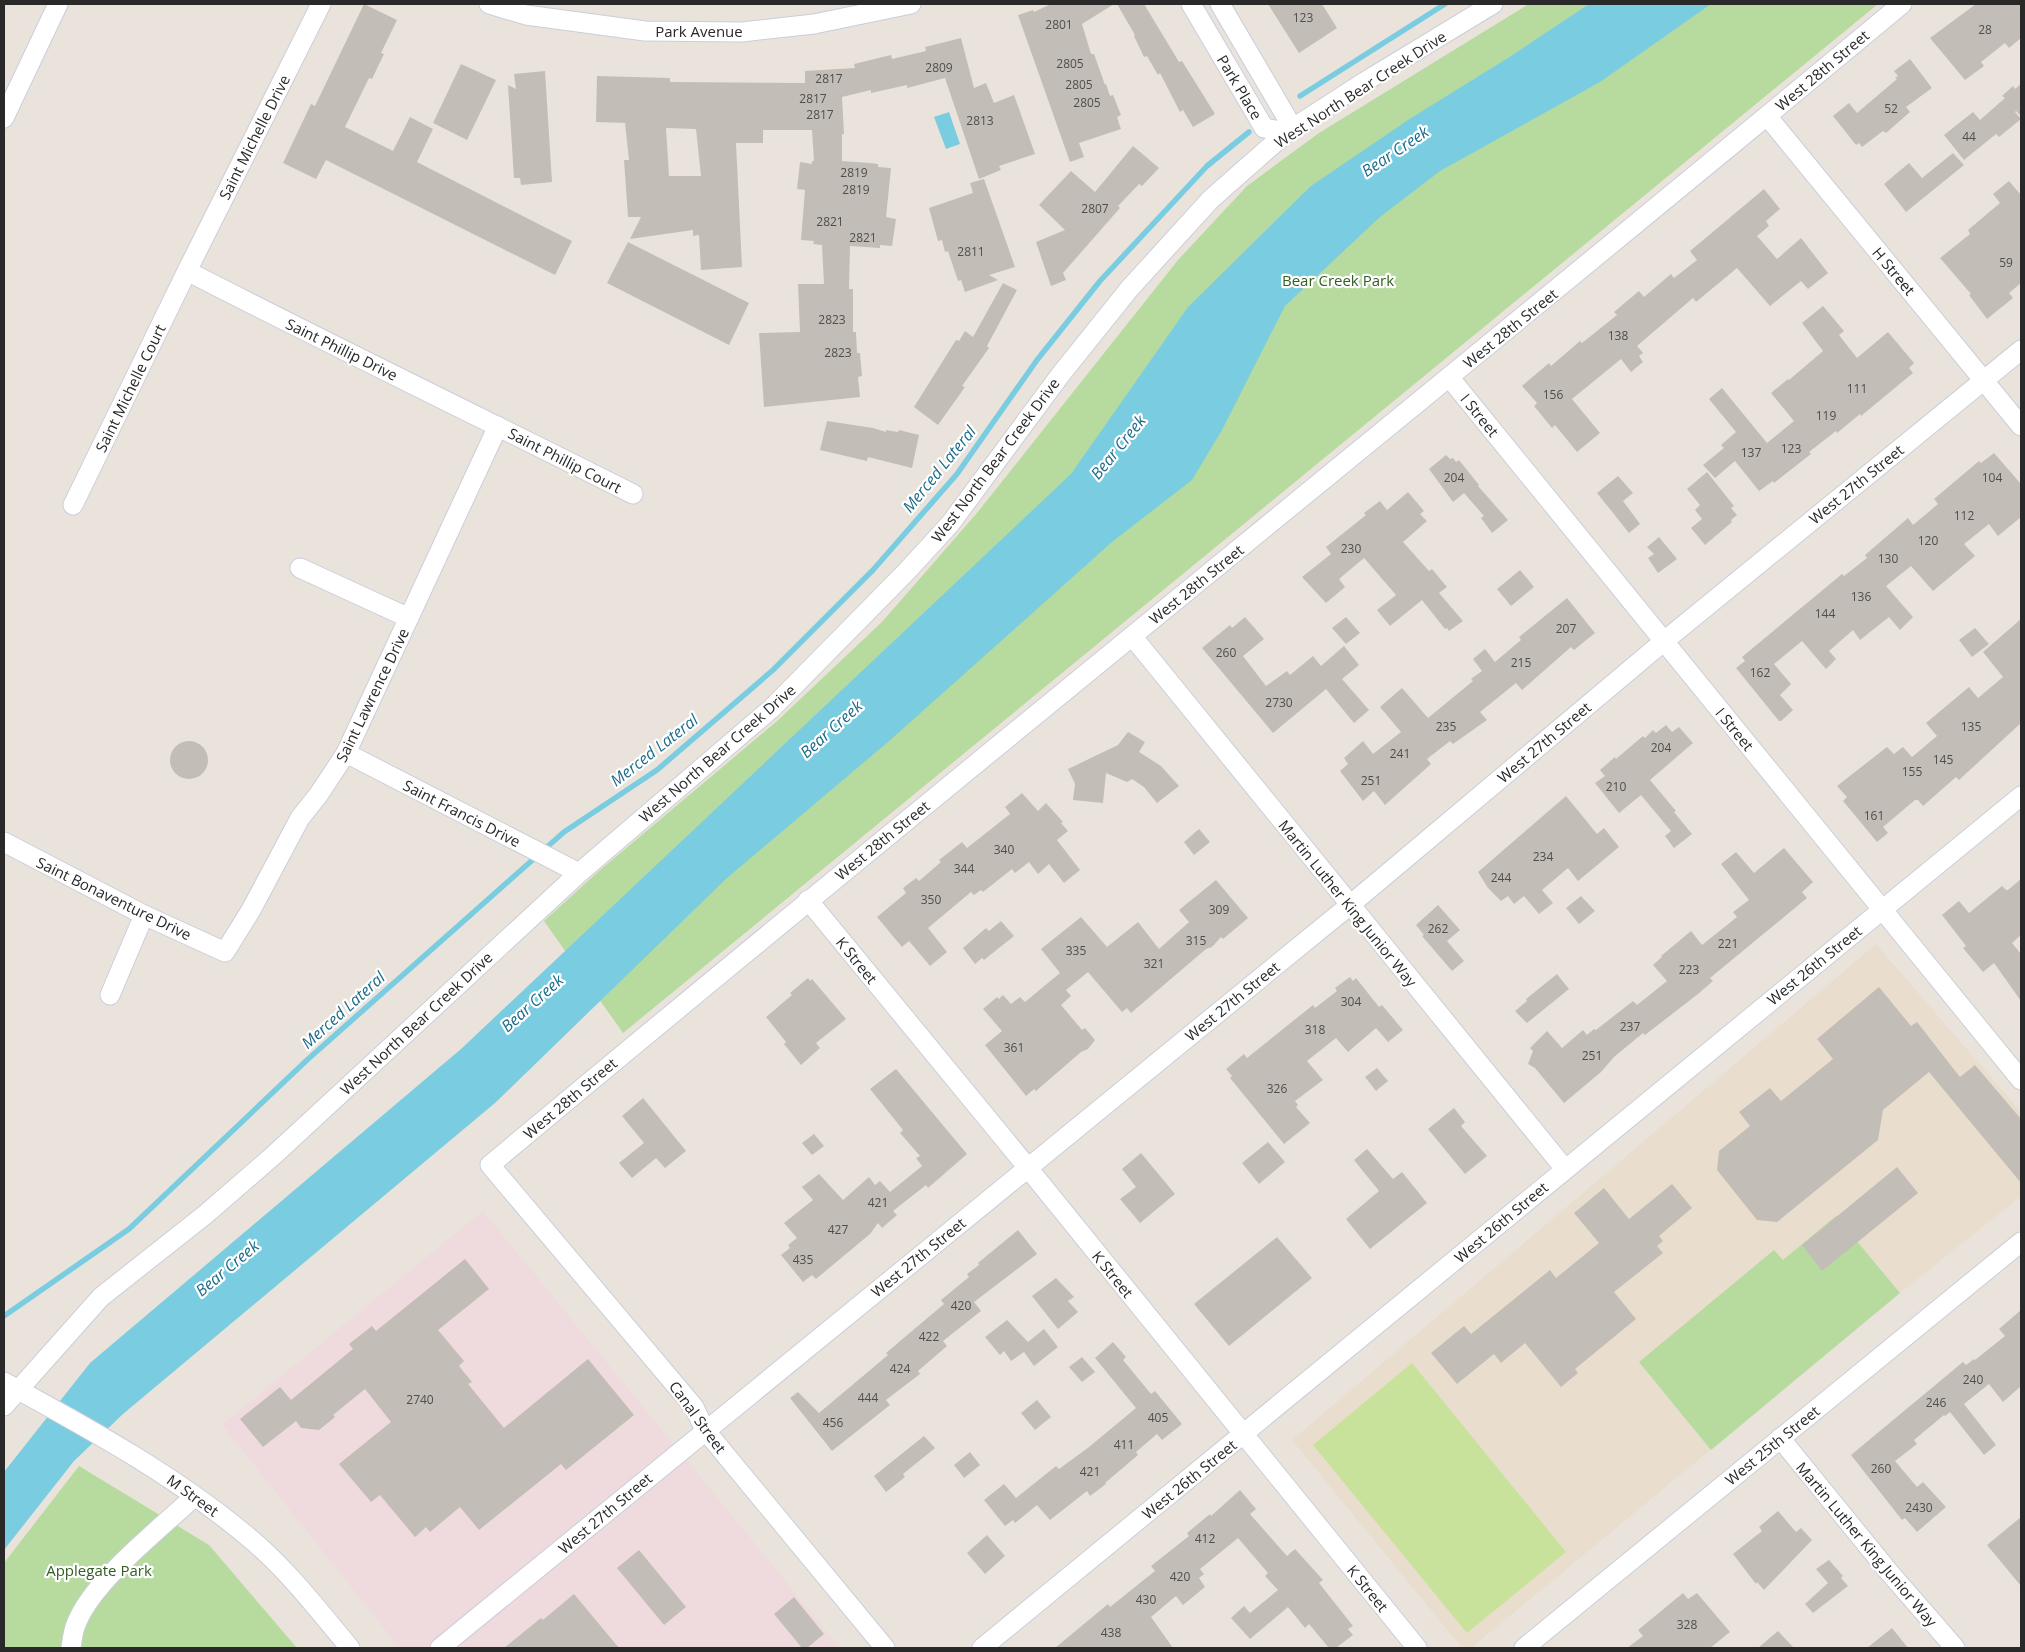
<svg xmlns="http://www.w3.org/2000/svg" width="2025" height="1652" viewBox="0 0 2025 1652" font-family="'Open Sans',sans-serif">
<rect width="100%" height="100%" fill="#e9e3dc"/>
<path fill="#e9decd" d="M1876,944L2021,1112V1196L1900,1293L1471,1648H1462L1292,1440Z"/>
<path fill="#efdadd" d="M483,1211L840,1648H400L222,1425Z"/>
<path fill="#b7da9e" d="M1529,4H1878L623,1033L544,921L599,871L776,722L882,622L977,513L1178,260L1247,186L1319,133Z
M1836,1216L1900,1293L1711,1450L1639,1362L1774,1250L1783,1260Z
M79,1466L209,1545L297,1648H4V1563Z"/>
<path fill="#c8e19b" d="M1412,1363L1566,1552L1467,1633L1313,1445Z"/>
<path fill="#7acde1" d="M1589,4H1711L1600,82L1440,171L1380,217L1285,306L1222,430L1192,480L1112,542L888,742L727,878L495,1103L123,1414L74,1461L4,1550V1472L90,1363L461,1049L1071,474L1188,307L1311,186L1408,120L1511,56Z
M949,112L960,144L946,149L934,117Z"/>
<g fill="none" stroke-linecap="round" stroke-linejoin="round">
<path stroke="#7acde1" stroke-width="5.5" d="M1300,96L1445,4
M4,1316L129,1229L307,1060L564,832L657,770L773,670L873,570L957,474L1037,360L1100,281L1207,166L1249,132"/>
</g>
<path fill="#c2beb7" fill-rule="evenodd" d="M364,4L397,20L381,53L384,54L372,79L369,78L345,127L393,151L410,117L433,129L417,162L572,241L555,275L326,160L316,179L283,163L311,104L315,106Z
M1051,4H1114L1082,24L1091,54H1094L1105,85L1106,84L1110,96L1113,95L1121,115L1117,117L1121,129L1079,143L1084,157L1070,162L1018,15L1033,10L1034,12Z
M1117,4H1144L1179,62L1182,61L1215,114L1193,127L1183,110L1180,112L1160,73L1158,75L1147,56L1144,57L1134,36L1135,35Z
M1268,4H1322L1337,28L1299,53Z
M1976,4H2021V38L2009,48L2005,43L1981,62L1984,66L1965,80L1930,38Z
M961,38L974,88L986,83L994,103L1014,95L1035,154L999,166L1001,170L979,179L945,78L907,88V85L871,93V90L842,97L844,134H842V161L870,163L878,164V167L891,168L886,217L896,219L892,246L880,245V248L850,246L849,289H853V332H856L857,353H860L861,365L862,376L858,377L860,397L764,407L759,333L800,332L798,284H824L822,245L813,244L814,241L801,240L805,190L797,189L800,162L812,164V161H814L812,130H763V143H736L742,267L701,270L699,235L693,236V230L630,239L641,217H628L624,160H629L625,123L596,122L597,76L670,78V82L805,83V71L855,68L854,64L891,55L892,59L926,51L925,47ZM666,128L696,129L701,176H669Z
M1910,59L1932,88L1906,107L1910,112L1886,133L1883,131L1862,147L1859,143L1856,145L1833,116L1849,103L1857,113L1897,79L1895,78L1898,76L1894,71Z
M461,64L496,80L467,140L433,123Z
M545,71L552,182L521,185L520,178H514L508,85L516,89L514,74Z
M2021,84V116L2016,111L2015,112L2021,119L1999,137L1996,134L1964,160L1944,135L1973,112L1980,120L2005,98L2002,96L2013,86L2015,89Z
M1133,146L1159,168L1142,186L1139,184L1118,206L1120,208L1063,273L1066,280L1051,286L1036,242L1065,230L1039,205L1071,171L1095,192Z
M1953,153L1964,165L1906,212L1884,184L1909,163L1922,178Z
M984,179L1015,267L989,275L998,280L965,292L961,280L958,281L948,251L945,252L942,240L938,241L929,208L973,193L970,183Z
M2009,181L2021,195V283L2009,293L2013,298L1987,319L1969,295L1971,294L1940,258L1970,234L1968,230L2000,203L1993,194Z
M1764,189L1780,209L1766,221L1769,226L1757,236L1777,259L1801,238L1828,273L1808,289L1801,281L1770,306L1737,268L1696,302L1693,298L1637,346L1643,353L1639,356L1643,362L1631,372L1621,359L1572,399L1600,433L1577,452L1555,425L1552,428L1534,406L1537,403L1522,386L1549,363L1551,366L1580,341L1582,343L1617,315L1614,312L1639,291L1644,297L1671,274L1674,278L1697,260L1690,251Z
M628,242L749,303L729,345L607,283Z
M1003,283L1017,290L987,346L989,348L962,386L965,387L938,425L914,407L956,340L959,341L965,331L973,337Z
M1823,306L1844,331L1839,335L1857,358L1888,332L1914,363L1909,368L1913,373L1861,416L1860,414L1837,433L1836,431L1809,452L1811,454L1774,483L1773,481L1759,491L1735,461L1715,478L1703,465L1724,448L1721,445L1736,432L1709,399L1722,388L1767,443L1794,421L1771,393L1788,379L1789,380L1823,351L1802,323Z
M827,421L873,428L886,432V430L898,432L899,430L919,435L912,468L868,457L867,461L820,450Z
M1994,453L2021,484V517L1998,536L1989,524L1964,544L1975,556L1933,591L1911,566L1886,586L1913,617L1900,630L1889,617L1860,640L1853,630L1829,651L1836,659L1826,669L1802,641L1774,664L1791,684L1780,695L1793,710L1781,721H1779L1736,668L1745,661L1742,657L1842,574L1844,576L1867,558L1865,555L1908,518L1913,525L1938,504L1934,499L1979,461L1981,463Z
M1446,455L1450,459L1453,458L1456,462L1459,460L1479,485L1478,486L1508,520L1492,533L1481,518L1484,516L1464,493L1453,502L1429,469Z
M1707,472L1734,506L1731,508L1737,515L1731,520L1732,522L1705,545L1691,528L1702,519L1695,510L1700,505L1687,489Z
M1618,476L1633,493L1623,501L1640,524L1629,533L1597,493Z
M1408,492L1424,511L1420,514L1427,521L1403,542L1429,571L1432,569L1447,587L1439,593L1463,621L1449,631L1447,628L1445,629L1422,600L1390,626L1377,610L1396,595L1364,558L1339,579L1345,587L1326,603L1302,577L1331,554L1326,547L1366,515L1364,513L1380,501L1387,510Z
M1659,537L1677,559L1658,573L1648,558L1654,554L1647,547Z
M1520,570L1534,587L1511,606L1497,589Z
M1567,598L1595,633L1574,650L1571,647L1522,690L1516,683L1480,712L1487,720L1453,744L1450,741L1427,759L1431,764L1385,805L1374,791L1363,801L1340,771L1348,764L1344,758L1363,741L1373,754L1401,732L1380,707L1402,688L1428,718L1473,681L1471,679L1482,671L1473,659L1485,649L1495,662L1521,640L1519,637Z
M1245,617L1264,639L1243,656L1266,686L1287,671L1290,675L1313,656L1321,666L1344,646L1359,665L1342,679L1369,710L1354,723L1326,689L1273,733L1202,648L1230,625L1232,628Z
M1346,617L1360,633L1346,644L1332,628Z
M2021,619V723L1959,780L1956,777L1923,806L1918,800H1915L1883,827L1888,833L1877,842L1843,801L1847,797L1837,786L1887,747L1894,754L1903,747L1912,757L1937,736L1926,723L1969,687L1978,698L2003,677L1983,652Z
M1975,628L1989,644L1972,657L1959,640Z
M1666,725L1672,732L1679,727L1693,743L1650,780L1676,811L1674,812L1692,834L1674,848L1665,836L1671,831L1641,795L1619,813L1595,783L1605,776L1600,770L1615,757L1616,759L1643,736L1645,738L1653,730L1656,733Z
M1128,732L1145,742L1139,752L1161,766L1179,786L1157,803L1144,787L1132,779L1127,782L1106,773L1103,803L1073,800L1075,784L1068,769L1118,745Z
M170 760a19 19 0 1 1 38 0a19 19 0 1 1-38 0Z
M1022,793L1038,811L1046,803L1063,822L1061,823L1068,831L1057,840L1080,870L1064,883L1049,864L1038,874L1029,862L1015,873L1012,869L983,892L981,890L974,895L971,892L928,928L947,952L930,966L909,941L902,947L877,917L906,893L903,888L916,878L919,881L941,862L939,860L962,842L967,848L1010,814L1005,807Z
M1566,796L1597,834L1604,828L1619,847L1578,881L1568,868L1542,890L1553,903L1539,914L1524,896L1514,904L1508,896L1501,901L1488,888L1478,872Z
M1199,829L1210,842L1194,855L1184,842Z
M1784,848L1813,882L1802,892L1807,898L1710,978L1713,981L1698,994L1645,1035L1643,1033L1614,1057L1601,1072L1564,1103L1535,1068L1528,1064L1533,1051L1530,1048L1547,1031L1562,1048L1583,1030L1587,1035L1594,1029L1596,1030L1633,1001L1637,1005L1667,981L1653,965L1662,957L1661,956L1691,931L1702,945L1737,917L1733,912L1749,900L1721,864L1736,852L1754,873Z
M2021,879V935L2012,943L2021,954V1001L1994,963L1983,972L1963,948L1966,946L1942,915L1959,901L1969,913L2002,886L2006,890H2008Z
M1216,880L1248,918L1223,939L1221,937L1212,947L1206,949L1131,1013L1127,1008L1122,1012L1088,972L1066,990L1071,996L1061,1005L1082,1030L1085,1028L1095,1040L1088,1049L1081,1052L1036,1091L1034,1089L1026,1096L985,1045L1002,1031L983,1009L997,997L999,999L1003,995L1011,1004L1020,997L1025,1002L1060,973L1041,949L1081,917L1107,947L1138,922L1159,949L1189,922L1179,910Z
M1581,896L1595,911L1579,924L1566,908Z
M1438,905L1460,930L1447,941L1464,961L1452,971L1422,936L1424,935L1416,925Z
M1001,921L1014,936L984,960L982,958L975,964L963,948L986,928L989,931Z
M1557,974L1569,989L1527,1023L1515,1011L1527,1001L1526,999Z
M1350,977L1353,981L1356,978L1379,1007L1382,1005L1403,1030L1388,1042L1376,1028L1348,1052L1336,1038L1307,1061L1323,1080L1295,1101L1298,1105L1296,1107L1310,1123L1284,1144L1230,1078L1232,1076L1226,1069L1244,1054L1247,1058L1313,1005L1315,1008L1337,991L1335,988Z
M808,978L810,981L812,979L846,1019L816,1043L820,1048L801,1065L784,1044L786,1042L766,1017L792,995L790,993Z
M1879,987L1911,1026L1917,1022L1960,1077L1975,1065L2021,1119V1183L1929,1072L1883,1110L1878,1140L1777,1222L1757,1220L1717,1170L1719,1151L1750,1126L1739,1112L1770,1088L1781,1101L1833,1059L1817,1039Z
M1377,1068L1388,1081L1376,1091L1365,1077Z
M896,1069L967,1154L928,1188L926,1185L893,1211L897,1215L882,1228L878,1223L870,1234L816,1279L812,1275L803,1282L781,1255L790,1248L788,1245L797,1238L784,1223L813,1200L802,1187L819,1174L843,1200L869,1177L875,1185L880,1181L890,1192L922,1166L916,1158L920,1156L900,1133L903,1130L870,1089Z
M643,1098L686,1151L665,1168L656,1158L632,1178L619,1163L644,1143L622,1116Z
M1454,1108L1465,1122L1461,1126L1487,1156L1465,1174L1428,1129Z
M814,1134L824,1146L812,1155L802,1143Z
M1268,1142L1285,1162L1259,1184L1242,1163Z
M1367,1149L1393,1179L1402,1172L1427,1203L1370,1249L1346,1219L1379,1191L1354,1160Z
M1141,1153L1175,1194L1140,1223L1120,1199L1136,1187L1122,1169Z
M1897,1167L1918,1193L1822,1271L1802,1245Z
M1672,1184L1692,1208L1659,1236L1663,1241L1657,1246L1663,1253L1614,1292L1636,1319L1575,1369L1578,1373L1561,1387L1525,1343L1501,1363L1494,1354L1457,1384L1431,1353L1464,1326L1471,1334L1550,1270L1556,1278L1599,1243L1574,1213L1604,1188L1629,1219Z
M1018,1230L1037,1254L974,1302L981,1311L943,1341L947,1346L918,1371L920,1374L886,1400L890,1405L832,1451L790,1398L798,1392L819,1413L888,1355L886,1353L944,1304L941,1300L969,1277L967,1274L979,1265L978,1263Z
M1277,1237L1312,1278L1229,1346L1194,1304Z
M465,1259L489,1289L438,1330L464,1361L459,1366L472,1382L468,1384L504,1428L588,1359L634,1415L566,1470L561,1464L479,1530L460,1507L430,1532L426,1527L415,1537L380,1495L371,1502L339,1464L391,1422L365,1389L333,1415L335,1417L319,1430L301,1428L296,1421L263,1447L240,1419L280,1387L291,1400L353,1349L349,1344L372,1326L376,1331Z
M1056,1278L1074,1297L1068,1301L1078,1312L1058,1329L1032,1296Z
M2021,1310V1386L2003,1402L1989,1384L1964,1404L1996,1445L1984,1455L1950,1412L1945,1416L1944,1415L1914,1440L1917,1444L1895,1461L1917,1487L1923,1482L1946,1507L1917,1532L1905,1518L1902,1520L1851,1455L1963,1362L1966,1365L1974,1359L1975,1360L2005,1336L1999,1329Z
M1007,1320L1028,1342L1044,1329L1058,1347L1034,1366L1024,1352L1011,1361L1004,1351L1000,1355L985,1337Z
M1113,1342L1126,1357L1123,1360L1151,1394L1155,1391L1182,1424L1162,1440L1157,1434L1136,1452L1138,1455L1105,1483L1106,1484L1090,1496L1087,1491L1050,1520L1037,1505L1015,1523L1013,1520L1005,1526L984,1500L1004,1484L1016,1498L1056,1466L1059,1469L1089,1447L1136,1408L1095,1358Z
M1082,1357L1095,1372L1082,1382L1069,1367Z
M1037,1400L1051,1417L1035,1430L1021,1413Z
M924,1436L935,1448L903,1474L905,1477L886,1492L874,1476Z
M970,1452L980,1465L964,1478L954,1465Z
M1240,1490L1256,1509L1250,1514L1287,1556L1295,1549L1323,1580L1319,1583L1353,1626L1348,1629L1353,1635L1336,1648H1329L1309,1624L1305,1628L1288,1607L1250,1639L1231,1618L1244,1606L1250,1613L1278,1590L1265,1576L1268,1573L1238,1538L1200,1569L1204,1574L1199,1578L1205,1587L1183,1605L1176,1596L1151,1617L1173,1648H1055L1108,1604L1110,1607L1155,1571L1151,1566L1189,1536L1187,1533L1210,1514L1211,1516Z
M1778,1511L1796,1532L1801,1528L1812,1540L1764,1590L1757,1582L1756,1584L1733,1554L1762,1531L1759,1527Z
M2021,1517V1586L1987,1545Z
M987,1535L1005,1556L985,1574L967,1553Z
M639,1550L686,1607L664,1625L617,1568Z
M1829,1560L1843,1576L1841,1578L1848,1586L1813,1613L1805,1604L1828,1583L1816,1569Z
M1683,1593L1688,1599L1697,1593L1730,1632L1710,1648H1627L1643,1636L1638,1630Z
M574,1594L619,1648H504L541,1618L543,1620Z
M794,1597L824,1634L807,1648H802L774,1614Z
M1892,1628L1908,1648H1867Z
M1778,1631L1794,1648H1758Z"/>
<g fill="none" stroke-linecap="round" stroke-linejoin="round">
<g stroke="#caced9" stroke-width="21">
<path id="minor" d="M489,4L526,15L645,31L742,32L814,24L911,4
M1191,4L1264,128L1287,132V118L1220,4
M1767,116L2021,426
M4,118L58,4
M187,271C335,347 484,419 633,494
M1449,377L2021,1080
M73,505L187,271L321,4
M300,568L409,618
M1132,636L1565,1169
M346,753L579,873
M4,842L144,915L225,952L251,910L300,818L319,794L346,753L498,426
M808,900L1028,1168L1417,1648
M110,995L144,915
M4,1382C90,1429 178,1477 253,1541C290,1573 319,1611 350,1648
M4,1406L101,1297L206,1214L274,1155L579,873L772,708L907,571L950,524L1061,374L1130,288L1211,199L1287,132L1366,81L1493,4
M1780,1438L1889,1572L1955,1648
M71,1648C72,1640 73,1630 77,1622C94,1580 161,1528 195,1496
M440,1648L1350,905L1663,642L2021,350
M885,1648L705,1430L694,1407L490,1165C958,774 1434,393 1902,4
M982,1648L2021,796
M1524,1648L2021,1242"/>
</g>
<use href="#minor" stroke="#fff" stroke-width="19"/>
</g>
<g text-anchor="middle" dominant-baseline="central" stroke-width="4.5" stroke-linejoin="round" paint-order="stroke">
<g font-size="12" fill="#4f4e4c">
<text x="1303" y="17">123</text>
<text x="1059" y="24">2801</text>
<text x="1985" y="29">28</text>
<text x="1070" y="63">2805</text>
<text x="939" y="67">2809</text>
<text x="829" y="78">2817</text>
<text x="1079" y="84">2805</text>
<text x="813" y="98">2817</text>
<text x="1087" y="102">2805</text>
<text x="1891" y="108">52</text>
<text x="820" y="114">2817</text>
<text x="980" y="120">2813</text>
<text x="1969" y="136">44</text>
<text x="854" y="172">2819</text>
<text x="856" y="189">2819</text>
<text x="1095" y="208">2807</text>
<text x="830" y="221">2821</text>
<text x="863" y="237">2821</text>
<text x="971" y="251">2811</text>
<text x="2006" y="262">59</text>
<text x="832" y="319">2823</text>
<text x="1618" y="335">138</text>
<text x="838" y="352">2823</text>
<text x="1857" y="388">111</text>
<text x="1553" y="394">156</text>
<text x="1826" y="415">119</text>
<text x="1791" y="448">123</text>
<text x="1751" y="452">137</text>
<text x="1454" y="477">204</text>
<text x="1992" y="477">104</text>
<text x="1964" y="515">112</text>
<text x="1928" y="540">120</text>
<text x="1351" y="548">230</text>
<text x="1888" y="558">130</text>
<text x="1861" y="596">136</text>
<text x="1825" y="613">144</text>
<text x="1566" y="628">207</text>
<text x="1226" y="652">260</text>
<text x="1521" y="662">215</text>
<text x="1760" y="672">162</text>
<text x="1279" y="702">2730</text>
<text x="1446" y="726">235</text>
<text x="1971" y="726">135</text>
<text x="1661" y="747">204</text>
<text x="1400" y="753">241</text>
<text x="1943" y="759">145</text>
<text x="1912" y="771">155</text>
<text x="1371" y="780">251</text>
<text x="1616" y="786">210</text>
<text x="1874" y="815">161</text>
<text x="1004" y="849">340</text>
<text x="1543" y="856">234</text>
<text x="964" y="868">344</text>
<text x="1501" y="877">244</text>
<text x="931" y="899">350</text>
<text x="1219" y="909">309</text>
<text x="1438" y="928">262</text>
<text x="1196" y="940">315</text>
<text x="1728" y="943">221</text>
<text x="1076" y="950">335</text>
<text x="1154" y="963">321</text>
<text x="1689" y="969">223</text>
<text x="1351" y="1001">304</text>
<text x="1630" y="1026">237</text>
<text x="1315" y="1029">318</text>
<text x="1014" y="1047">361</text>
<text x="1592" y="1055">251</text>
<text x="1277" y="1088">326</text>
<text x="878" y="1202">421</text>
<text x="838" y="1229">427</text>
<text x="803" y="1259">435</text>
<text x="961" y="1305">420</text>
<text x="929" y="1336">422</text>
<text x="900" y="1368">424</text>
<text x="1973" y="1379">240</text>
<text x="868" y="1397">444</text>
<text x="420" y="1399">2740</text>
<text x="1936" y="1402">246</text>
<text x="1158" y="1417">405</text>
<text x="833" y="1422">456</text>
<text x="1124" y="1444">411</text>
<text x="1881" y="1468">260</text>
<text x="1090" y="1471">421</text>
<text x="1919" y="1507">2430</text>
<text x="1205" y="1538">412</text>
<text x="1180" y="1576">420</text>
<text x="1146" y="1599">430</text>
<text x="1687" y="1624">328</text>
<text x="1111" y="1632">438</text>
</g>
<g font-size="15" fill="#292929" stroke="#fff">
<text x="699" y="31">Park Avenue</text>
<text transform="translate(1822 70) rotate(-40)">West 28th Street</text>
<text transform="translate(1240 87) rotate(59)">Park Place</text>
<text transform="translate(1360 89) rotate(-33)">West North Bear Creek Drive</text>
<text transform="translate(254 137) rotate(-63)">Saint Michelle Drive</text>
<text transform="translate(1894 271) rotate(50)">H Street</text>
<text transform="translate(1510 328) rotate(-39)">West 28th Street</text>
<text transform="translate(342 349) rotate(26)">Saint Phillip Drive</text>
<text transform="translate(130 388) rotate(-64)">Saint Michelle Court</text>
<text transform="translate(1480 415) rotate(51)">I Street</text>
<text transform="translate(565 460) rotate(27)">Saint Phillip Court</text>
<text transform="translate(995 460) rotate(-53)">West North Bear Creek Drive</text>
<text transform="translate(1856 484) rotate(-39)">West 27th Street</text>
<text transform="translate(1196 584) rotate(-39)">West 28th Street</text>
<text transform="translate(372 695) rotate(-64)">Saint Lawrence Drive</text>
<text transform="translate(1735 729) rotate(51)">I Street</text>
<text transform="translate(1544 742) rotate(-40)">West 27th Street</text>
<text transform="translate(717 753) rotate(-41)">West North Bear Creek Drive</text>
<text transform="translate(462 813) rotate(27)">Saint Francis Drive</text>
<text transform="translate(882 840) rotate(-39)">West 28th Street</text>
<text transform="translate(114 898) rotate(26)">Saint Bonaventure Drive</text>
<text transform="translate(1348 903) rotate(51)">Martin Luther King Junior Way</text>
<text transform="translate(857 960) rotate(51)">K Street</text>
<text transform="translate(1814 965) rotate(-39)">West 26th Street</text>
<text transform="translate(1232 1001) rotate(-39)">West 27th Street</text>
<text transform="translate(416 1023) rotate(-43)">West North Bear Creek Drive</text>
<text transform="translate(570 1098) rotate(-40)">West 28th Street</text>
<text transform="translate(1501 1222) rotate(-40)">West 26th Street</text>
<text transform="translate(918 1257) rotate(-39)">West 27th Street</text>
<text transform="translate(1113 1274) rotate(51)">K Street</text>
<text transform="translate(698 1417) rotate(54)">Canal Street</text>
<text transform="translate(1772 1445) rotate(-39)">West 25th Street</text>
<text transform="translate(1189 1479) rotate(-39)">West 26th Street</text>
<text transform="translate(193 1495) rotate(36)">M Street</text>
<text transform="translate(605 1513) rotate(-40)">West 27th Street</text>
<text transform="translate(1867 1544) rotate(50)">Martin Luther King Junior Way</text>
<text transform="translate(1368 1588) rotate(51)">K Street</text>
</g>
<g font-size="15" fill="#325d21" stroke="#fff">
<text x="1338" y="280">Bear Creek Park</text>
<text x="99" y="1570">Applegate Park</text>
</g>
<g font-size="16" font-style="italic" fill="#1c6c8a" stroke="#fff">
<text transform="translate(1395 151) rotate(-34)">Bear Creek</text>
<text transform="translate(1118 447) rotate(-51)">Bear Creek</text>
<text transform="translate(939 469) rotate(-51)">Merced Lateral</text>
<text transform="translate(831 729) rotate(-42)">Bear Creek</text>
<text transform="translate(654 750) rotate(-38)">Merced Lateral</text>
<text transform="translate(532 1003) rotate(-42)">Bear Creek</text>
<text transform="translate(343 1010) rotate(-42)">Merced Lateral</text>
<text transform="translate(227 1268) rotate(-40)">Bear Creek</text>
</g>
</g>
<rect width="2025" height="1652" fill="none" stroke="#292929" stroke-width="10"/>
</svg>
